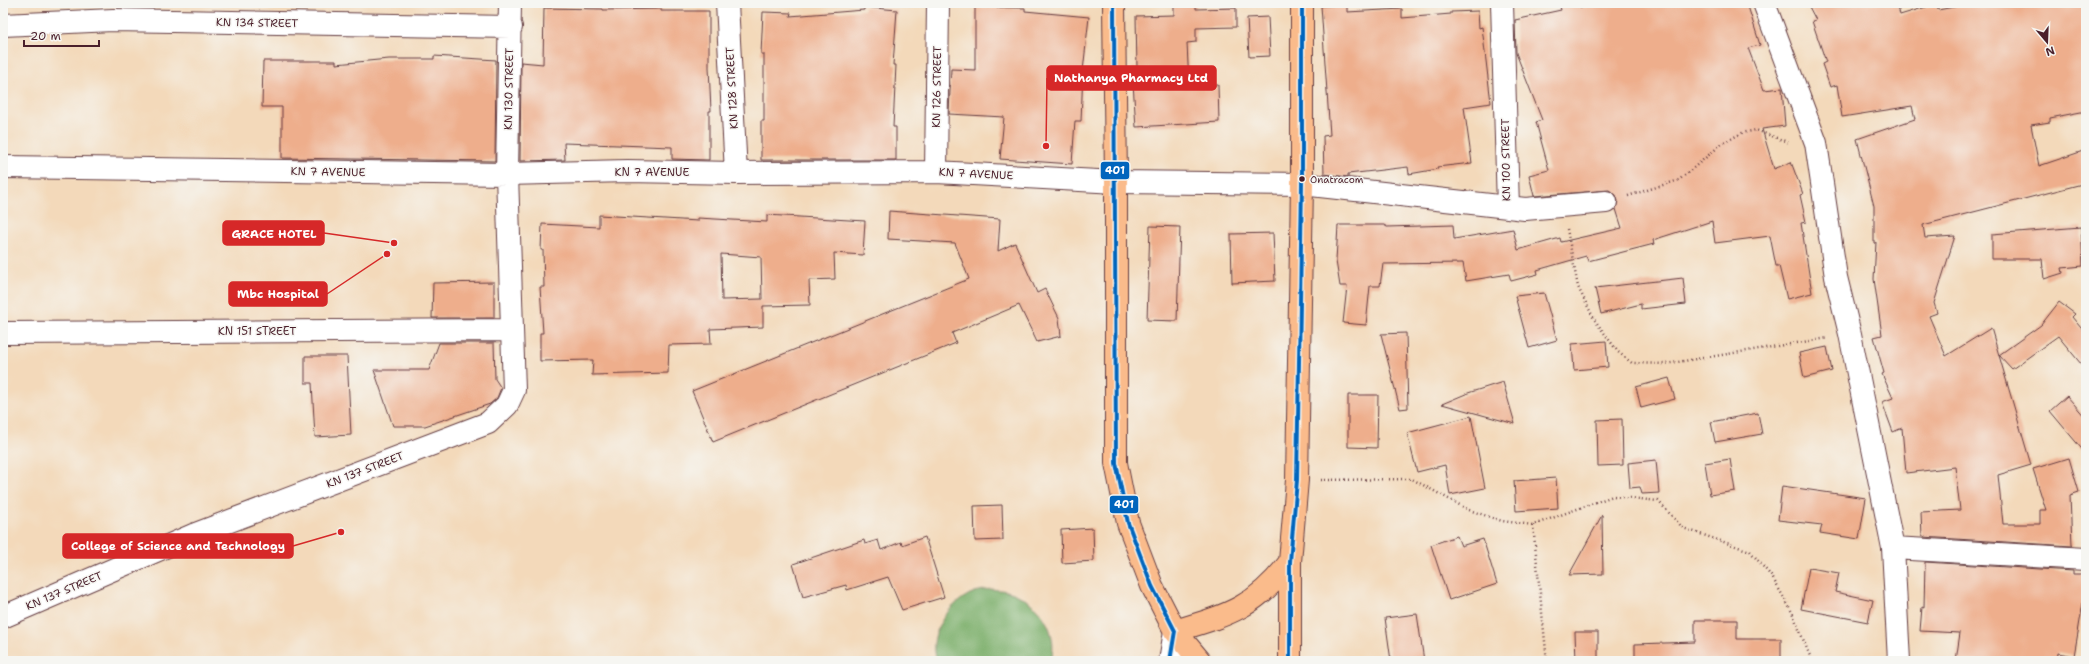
<svg xmlns="http://www.w3.org/2000/svg" width="2089" height="664" viewBox="0 0 2089 664" font-family="'Shantell Sans',sans-serif">
<rect width="100%" height="100%" fill="#f6f6f2"/>
<filter id="ink" filterUnits="userSpaceOnUse"><feTurbulence type="fractalNoise" baseFrequency=".025" numOctaves="2"/><feDisplacementMap in="SourceGraphic" scale="8" xChannelSelector="R" yChannelSelector="G"/><feConvolveMatrix kernelMatrix="1 2 1 2 8 2 1 2 1" color-interpolation-filters="sRGB"/></filter>
<filter id="wash" filterUnits="userSpaceOnUse"><feTurbulence type="fractalNoise" baseFrequency=".012" numOctaves="4" result="noise"/><feDisplacementMap in="SourceGraphic" scale="16" xChannelSelector="R" yChannelSelector="G"/><feGaussianBlur stdDeviation="0.9" result="paint"/><feColorMatrix in="noise" values="0 0 0 0 0 0 0 0 0 0 0 0 0 0 0 0 0 1.4 0 .05"/><feComposite in="paint" operator="in"/></filter>
<g filter="url(#wash)">
<rect width="100%" height="100%" fill="#f3d9ba"/>
<path fill="#79ad68" stroke="#62664a" d="M991,589C998,590 1006,590 1013,593C1040,604 1059,631 1051,661H936C927,634 947,606 970,594C976,591 985,590 991,589Z"/>
<g id="blocks">
<path fill="#eeae8c" fill-rule="evenodd" d="M1174,3H1196V9L1236,8V27L1196,28V42L1187,43L1189,86L1218,85L1219,122L1136,127L1132,68H1137L1136,16L1174,15Z
M1559,3H1579L1581,8L1601,3H1747L1760,45L1748,48L1764,90L1782,88L1785,126L1762,129L1774,169L1791,162L1803,194L1800,195L1806,222L1801,223L1812,293L1787,299L1779,266H1776L1770,236L1715,243L1712,221L1653,240L1654,244L1588,261L1586,256L1537,270L1538,274L1511,281L1509,274L1466,281L1463,263L1383,264L1380,286H1370L1366,325L1343,323L1347,286H1340L1336,261L1338,225H1384L1387,227L1453,225L1454,239L1513,229L1518,250L1560,238L1561,242L1622,228L1616,209L1618,201L1616,195L1609,190L1534,196L1529,175L1549,170L1536,122L1542,120L1516,53L1515,20L1561,10Z
M1807,3H1897L1900,15L1936,4L1938,10L1975,3H2086V111L2050,118V122L2031,125L2039,166L2086,150V183L1923,225L1925,238L1955,236L1934,303L1937,313L1929,316L1946,356L1991,328L2031,465L1998,475L2003,524H2040V510H2046L2033,469L2069,458L2079,492L2070,495L2072,546L1922,537L1921,512L1960,510L1955,467L1906,473L1902,428L1893,432L1882,402L1893,398L1882,374L1884,373L1874,337L1882,335L1874,279L1876,242H1874V206L1857,139L1915,119L1912,106L1842,117L1837,85L1830,87L1822,64L1826,62L1812,21L1816,20Z
M1347,5V12L1402,9V18L1451,14V12L1478,11L1479,28L1482,27L1491,103L1464,107L1472,163L1437,167L1438,169L1409,174L1408,167L1348,174V177L1324,174L1323,136L1330,135L1321,6Z
M864,7L897,10L893,65H896L893,127H896V160H761V121H764V54H761L763,12L791,13L790,16L864,10Z
M975,7L1025,8V11L1089,17L1083,71L1081,121H1075L1072,164L1000,159L1004,117L949,114L951,69L975,70Z
M544,8L603,9V10L661,9V11H709V67L711,111H709V160L672,159V147L564,143L565,160L520,161L521,62L543,64Z
M1268,17L1270,56L1249,57L1247,18Z
M434,56L496,60L495,161L282,158V107H262L263,61H336V64L389,59H434Z
M889,211L1000,219L998,251L1015,243L1037,293L1045,289L1059,318L1061,336L1037,342L1019,305L952,333L956,343L713,442L692,391L969,279L955,243L888,239Z
M599,215L698,221V218L767,222V215L865,221L863,255L834,253L835,279L809,280L810,305L763,306V327L710,329L711,344L669,345L668,373L592,375L593,360L540,361V333H543L540,287H544L543,250H541L542,224L599,227ZM721,254L761,257L762,299L722,300Z
M1150,226L1180,227L1177,321L1147,320Z
M2081,227L2083,266L2062,268L2063,273L2044,279L2042,259H1992V234Z
M1273,233L1275,281L1232,283L1231,234Z
M1683,278L1686,304L1641,309V304L1601,314L1595,288Z
M494,282V318H432L433,283Z
M1544,293L1557,340L1529,348L1515,296Z
M2059,302L2075,314L2072,317L2086,334V370L2058,336L2012,369L1999,355L2041,325Z
M1406,333L1408,408L1400,409L1381,334Z
M1606,341L1608,367L1574,370L1572,344Z
M439,343H494L495,379L501,388L497,398L490,404L425,426H393L374,370H429Z
M1827,347L1832,371L1804,378L1799,353Z
M305,356H347L351,435L315,437L312,383H305Z
M1669,378L1675,399L1641,408L1636,387Z
M1503,382L1515,424L1442,404L1468,393Z
M1348,395H1378L1377,448L1348,447Z
M2067,396L2086,418V454L2050,411Z
M1758,413L1762,434L1715,442L1711,422Z
M1471,416L1485,488L1450,495L1445,465L1417,472L1407,433Z
M1622,419L1623,465L1598,466L1597,420Z
M1730,459L1735,491L1710,495L1705,463Z
M1656,460L1659,493L1642,494L1640,487L1630,488L1628,463Z
M1556,478L1558,508L1516,511L1514,481Z
M1782,486L1866,498L1859,539L1820,533L1822,525L1778,520Z
M1002,505L1003,540L975,541L974,506Z
M1602,515L1603,574L1569,575Z
M1093,528L1094,561L1062,563L1061,530Z
M1457,536L1461,546L1483,539L1497,584L1449,600L1431,545Z
M925,537L944,597L902,610L888,577L847,590L846,585L803,597L793,564L864,540L865,544L878,540L881,550L901,542L902,545Z
M1925,562L2073,571V574H2085V603H2083L2074,656L2058,653L2057,661L1995,659V661H1956L1960,633L1920,631L1922,607L1924,608Z
M1809,568L1839,573L1835,592L1873,600L1868,622L1801,609Z
M1417,614L1424,661H1391L1385,618Z
M1695,620H1737V639H1781V661H1635V644L1695,642Z
M1575,632H1598V661H1576Z"/>
</g>
</g>
<g filter="url(#ink)">
<use href="#blocks" fill-opacity="0" stroke="#633b40" stroke-width="1"/>
<g fill="none" stroke-linecap="round" stroke-linejoin="round">
<g stroke="#633b40" stroke-width="24">
<path id="minor" d="M727,3L736,173
M1764,3L1816,143L1836,277L1850,334L1893,548L1899,661
M3,25L113,20L511,27
M3,167L507,174L627,171L736,173L936,172L1116,182L1302,184L1508,207L1502,3
M936,172L938,3
M1508,207L1525,209L1606,202
M3,333L512,330
M1893,548L2086,559
M3,617L193,535L488,423L507,405L514,390L507,174L510,3
M1170,661L1175,631"/>
</g>
<g stroke="#633b40" stroke-width="24">
<path id="major" d="M1114,3L1116,182V463L1128,523L1152,586L1175,631L1200,661
M1175,631C1228,615 1255,608 1290,562
M1290,661V562L1297,480L1302,184V3"/>
</g>
<path stroke="#633b40" stroke-width="2.5" stroke-dasharray="1 3" stroke-linecap="butt" d="M1628,196L1679,180L1723,143L1742,133L1756,130L1790,143
M1567,229L1578,287L1594,319L1618,352L1632,363L1665,364L1828,338
M1321,480L1412,479L1469,510L1502,521L1533,525L1613,496L1658,501L1683,528L1750,551L1772,577L1792,612L1812,661
M1533,525L1547,661
M1835,661H1840"/>
<use href="#minor" stroke="#fff" stroke-width="22"/>
<use href="#major" stroke="#fabb8b" stroke-width="22"/>
<g stroke="#f6f6f2" stroke-width="7">
<path id="bus-1" d="M1114,3L1116,463L1128,523L1152,586L1175,631L1170,661
M1290,661V562L1297,480L1302,184V3"/>
</g>
<use href="#bus-1" stroke="#0065bd" stroke-width="4"/>
</g>
</g>
<circle fill="#4a1f2b" stroke="#f6f6f2" stroke-width="1.5" cx="1302" cy="179" r="3.5"/>
<g text-anchor="middle" dominant-baseline="central" stroke-width="3" stroke-linejoin="round" paint-order="stroke">
<g font-size="10" fill="#4a1f2b" stroke="#f6f6f2" text-anchor="start">
<text x="1310" y="179">Onatracom</text>
</g>
<g font-size="11" fill="#4a1f2b" stroke="#f6f6f2">
<text transform="translate(257 23) rotate(1)">KN 134 STREET</text>
<text transform="translate(937 87) rotate(-89)">KN 126 STREET</text>
<text transform="translate(732 88) rotate(-93)">KN 128 STREET</text>
<text transform="translate(509 89) rotate(-89)">KN 130 STREET</text>
<text transform="translate(1506 160) rotate(-91)">KN 100 STREET</text>
<text transform="translate(328 172) rotate(1)">KN 7 AVENUE</text>
<text x="652" y="172">KN 7 AVENUE</text>
<text transform="translate(976 174) rotate(3)">KN 7 AVENUE</text>
<text x="257" y="331">KN 151 STREET</text>
<text transform="translate(365 470) rotate(-21)">KN 137 STREET</text>
<text transform="translate(64 591) rotate(-23)">KN 137 STREET</text>
</g>
</g>
<path fill="none" stroke="#d62828" stroke-width="1.5" d="M1046 146L1047 78M394 243L324 233M387 254L327 294M341 532L293 546"/>
<g fill="#d62828" stroke="#f6f6f2" stroke-width="1.5">
<circle cx="1046" cy="146" r="4"/>
<circle cx="394" cy="243" r="4"/>
<circle cx="387" cy="254" r="4"/>
<circle cx="341" cy="532" r="4"/>
</g>
<g fill="#d62828" stroke="#d62828" stroke-width="1.5">
<rect x="1047" y="66" width="169" height="24" rx="4"/>
<rect x="223" y="221" width="101" height="24" rx="4"/>
<rect x="229" y="282" width="98" height="24" rx="4"/>
<rect x="63" y="534" width="230" height="24" rx="4"/>
</g>
<g font-size="12" text-anchor="middle" font-weight="bold" fill="#fff">
<text x="1131" y="82">Nathanya Pharmacy Ltd</text>
<text x="274" y="238">GRACE HOTEL</text>
<text x="278" y="298">Mbc Hospital</text>
<text x="178" y="550">College of Science and Technology</text>
</g>
<g stroke="#f6f6f2" stroke-width="1.5">
<rect x="1100" y="161" width="30" height="19" rx="4" fill="#0065bd"/>
<rect x="1109" y="495" width="30" height="19" rx="4" fill="#0065bd"/>
</g>
<g font-size="11" text-anchor="middle" font-weight="bold" fill="#fff">
<text x="1115" y="174">401</text>
<text x="1124" y="508">401</text>
</g>
<rect width="2089" height="664" fill="none" stroke="#f6f6f2" stroke-width="16"/>
<g transform="translate(2047 42) rotate(161)" stroke="#f6f6f2" stroke-width="3" paint-order="stroke">
<path d="M0-3L7 15L0 10L-7 15Z" fill="#4a1f2b"/>
<text y="-6" font-size="11" font-weight="bold" text-anchor="middle" fill="#4a1f2b">N</text>
</g>
<path d="M24 40v6h75v-6" fill="none" stroke="#4a1f2b" stroke-width="2"/>
<text x="30" y="40" font-size="12" fill="#4a1f2b" stroke="#f6f6f2" stroke-width="3" paint-order="stroke">20 m</text>
</svg>
